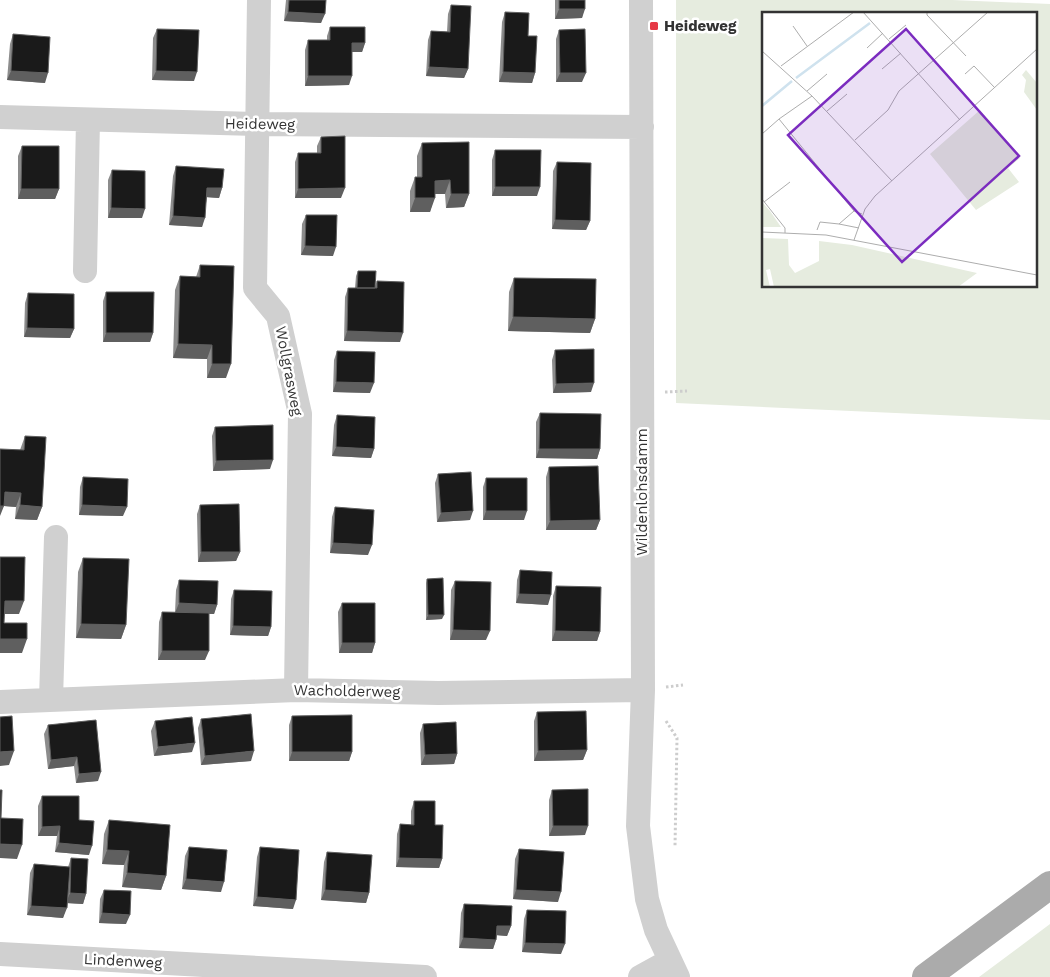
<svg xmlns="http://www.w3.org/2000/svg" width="1050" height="977" viewBox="0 0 1050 977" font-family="'Work Sans',sans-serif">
<rect width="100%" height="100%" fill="#fff"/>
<path fill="#e6ecdf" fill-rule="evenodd" d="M676,0H952L1050,4V420L676,403ZM764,14H1036V286H764Z
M1050,924V977H979Z"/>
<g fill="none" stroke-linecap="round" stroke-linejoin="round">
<path stroke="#cdcdcd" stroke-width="3" stroke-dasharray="2.5 2.5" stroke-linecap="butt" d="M665,392L687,391
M666,687L683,685
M666,721L677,738L675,846"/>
<path stroke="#d0d0d0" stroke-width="24" d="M259,0L255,288L278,316L300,414L296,690
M641,0L643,690L638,826L647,899L656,930L678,977
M0,117L259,124L642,127
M85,271L88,120
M51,699L56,537
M0,702L296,690L438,693L643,690
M0,954L425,977
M640,977L669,961"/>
<path stroke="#ababab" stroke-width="28" d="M926,977L1050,885"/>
</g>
<path fill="#8c8c8c" d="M286,0H326L321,23L284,21Z
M555,0H585L582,18L555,19Z
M451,5L468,69L464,78L426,76L428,40L431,31L447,32L448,14Z
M505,12L528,36L535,73L532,83L499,82L502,22Z
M330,27L365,43L362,52H352L349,85L305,86V50L308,40H327V36Z
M157,29L194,81L152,80L153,38Z
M559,30L582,82H556V39Z
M13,34L45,83L7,80L10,44Z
M321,137L341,198H295V162L298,153H317V146Z
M422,143L469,194L464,207L446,208L445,194H435L430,212H410V191L415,177H417V156Z
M22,146L59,189L55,199H18V156Z
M495,150L537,196H492V160Z
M557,162L590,221L586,230L552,229L553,171Z
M176,166L222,188L219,198L207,197L202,227L169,225L173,176Z
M112,170L142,218H108V180Z
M306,215L333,256L301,255L302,224Z
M200,265L226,378H207V359L173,358L175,290L180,276L196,277Z
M358,271L375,286L377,281L400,342L344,341L345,297L348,288H355L356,276Z
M514,278L595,319L590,333L508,331L509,292Z
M106,292L153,333L150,342H103V301Z
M28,293L74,329L70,338L24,337L25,303Z
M555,350L591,392L553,393L552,360Z
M337,351L370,393L333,392L334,360Z
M540,413L600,449L597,459L536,458V422Z
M337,415L374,449L371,458L332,456L334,425Z
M215,427L270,469L213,471L212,436Z
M25,436L42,507L37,520L15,519L16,507L4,506L20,450Z
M549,467L600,520L596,530H546V477Z
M438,474L470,520L437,522L435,483Z
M83,477L123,516L79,515L80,487Z
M486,478L524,520H483V487Z
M200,505L240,552L236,561L198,562L197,514Z
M335,507L368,555L330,553L332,517Z
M83,558L126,625L121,639L76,638L78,572Z
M520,570L548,605L516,603L517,580Z
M427,579L442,619L426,620V583Z
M179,580L217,605L214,614H209L205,660H158L159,622L162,612L175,613L176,590Z
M455,581L486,640H450L451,590Z
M556,586L600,632L597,641H552L553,596Z
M234,590L271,627L268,636L230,635L231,599Z
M342,603L375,643L372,653H339L338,612Z
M537,712L587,750L583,760L534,761V721Z
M292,716L352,752L349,761H289V725Z
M201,719L251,761L201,765L198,728Z
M96,720L98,781L76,783L74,766L48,769L44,734L48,725Z
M155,721L192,752L154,756L151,731Z
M423,724L457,754L454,764L421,765L420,733Z
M552,790L585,835L549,836V800Z
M42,796L79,820L89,855L55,852L57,836H38V806Z
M414,801L442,859L439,868L396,867L397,834L400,824L411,825V811Z
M109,820L166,876L161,890L122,887L124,865L102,864L104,834Z
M189,847L221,892L182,889L185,856Z
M260,847L293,909L253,906L257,857Z
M519,849L558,902L513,899L515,859Z
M327,852L369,893L366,903L321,900L324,862Z
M71,858L86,894L83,904L67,903L63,918L27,915L30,873L34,864L68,867Z
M104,890L126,924L99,923L100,899Z
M464,904L511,926L507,936L497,935L496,940L493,949L459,948L461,913Z
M527,910L561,954L522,952L524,919Z"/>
<path fill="#5f5f5f" d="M559,9H585L582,18L555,19Z
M288,12L325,14L321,23L284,21Z
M352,43H365L362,52H348Z
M429,67L468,69L464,78L426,76Z
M11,71L48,73L45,83L7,80Z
M156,71L197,72L194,81L152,80Z
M503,72L535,73L532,83L499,82Z
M560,73H586L582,82H556Z
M308,76H352L349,85L305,86Z
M450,180L445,194H430L435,181Z
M495,187H540L537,196H492Z
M207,188H222L219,198L204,197Z
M345,188L341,198H295L298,189Z
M21,189H59L55,199H18Z
M451,194H469L464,207L446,208Z
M415,198H435L430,212H410Z
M111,208L145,209L142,218H108Z
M173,216L205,218L202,227L169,225Z
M555,220L590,221L586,230L552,229Z
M305,246L336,247L333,256L301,255Z
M513,317L595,319L590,333L508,331Z
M27,328L74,329L70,338L24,337Z
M347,331L403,333L400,342L344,341Z
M106,333H153L150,342H103Z
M178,344L212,345L207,359L173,358Z
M212,364H231L226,378H207Z
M336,382L374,383L370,393L333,392Z
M594,383L591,392L553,393L556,384Z
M336,447L374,449L371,458L332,456Z
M539,449H600L597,459L536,458Z
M273,460L270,469L213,471L216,461Z
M5,492L21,493L16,507L4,506L0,516V505Z
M20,505L42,507L37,520L15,519Z
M82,505L127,507L123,516L79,515Z
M473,511L470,520L437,522L441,513Z
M486,511H527L524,520H483Z
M600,520L596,530H546L550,521Z
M333,543L372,545L368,555L330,553Z
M201,552H240L236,561L198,562Z
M519,594L551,595L548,605L516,603Z
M5,601H24L19,614H0Z
M179,603L217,605L214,614L175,613Z
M428,615H444L442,619L426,620Z
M81,624L126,625L121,639L76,638Z
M233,626L271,627L268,636L230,635Z
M453,630L490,631L486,640H450Z
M555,631L600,632L597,641H552Z
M0,639H27L22,653H0Z
M342,643H375L372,653H339Z
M162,651H209L205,660H158Z
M195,743L192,752L154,756L158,747Z
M587,750L583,760L534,761L538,751Z
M14,751L9,765L0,766V752Z
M254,751L251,761L201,765L205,756Z
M292,752H352L349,761H289Z
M457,754L454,764L421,765L425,755Z
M77,757L74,766L48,769L51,760Z
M101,772L98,781L76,783L79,774Z
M60,826L57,836H38L42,827Z
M553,826H588L585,835L549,836Z
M59,843L92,846L89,855L55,852Z
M0,844L22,845L17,859L0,858Z
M107,850L129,851L124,865L102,864Z
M399,858L442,859L439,868L396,867Z
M127,873L166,876L161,890L122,887Z
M186,879L224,882L221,892L182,889Z
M325,890L369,893L366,903L321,900Z
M516,890L561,892L558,902L513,899Z
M70,893L86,894L83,904L66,903Z
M257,897L296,900L293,909L253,906Z
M31,906L67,908L63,918L27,915Z
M102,913L130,915L126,924L99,923Z
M497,926H511L507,936L494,935Z
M463,938L496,940L493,949L459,948Z
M525,943L565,944L561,954L522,952Z"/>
<path fill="#1a1a1a" stroke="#5f5f5f" d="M289,0H326L325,14L288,12Z
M559,0H585V9H559Z
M451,5L471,6L468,69L429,67L431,31L450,32Z
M505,12L529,13L528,36H537L535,73L503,72Z
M330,27H365V43H352V76H308V40H330Z
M157,29L199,30L197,72L156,71Z
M585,29L586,73H560L559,30Z
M13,34L50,37L48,73L11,71Z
M345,136V188L298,189V153H321V137Z
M469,142V194H451L450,180L435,181V198H415V177H422V143Z
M22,146H59V189H21Z
M495,150H541L540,187H495Z
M557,162L591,163L590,221L555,220Z
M176,166L224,169L222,188H207L205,218L173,216Z
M112,170L145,171V209L111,208Z
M306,215H337L336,247L305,246Z
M200,265L234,266L231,364H212V345L178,344L180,276L200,277Z
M358,271H376L375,288H357Z
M514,278L596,279L595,319L513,317Z
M377,281L404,282L403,333L347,331L348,288H377Z
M106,292H154L153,333H106Z
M28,293L74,294V329L27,328Z
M594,349V383L556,384L555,350Z
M337,351L375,352L374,383L336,382Z
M540,413L601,414L600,449H539Z
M337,415L375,417L374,449L336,447Z
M273,425V460L216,461L215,427Z
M25,436L46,437L42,507L20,505L21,493L5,492L4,506H0V449L24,450Z
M598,466L600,520L550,521L549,467Z
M471,472L473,511L441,513L438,474Z
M83,477L128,479L127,507L82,505Z
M486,478H527V511H486Z
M239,504L240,552H201L200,505Z
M335,507L374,510L372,545L333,543Z
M0,557H25L24,601H5L4,623H27V639H0Z
M83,558L129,559L126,625L81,624Z
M520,570L552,572L551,595L519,594Z
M443,578L444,615H428L427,579Z
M179,580L218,581L217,605L179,603Z
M455,581L491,582L490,631L453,630Z
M556,586L601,587L600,632L555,631Z
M234,590L272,591L271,627L233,626Z
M342,603H375V643H342Z
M162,612L209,613V651H162Z
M586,711L587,750L538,751L537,712Z
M251,714L254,751L205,756L201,719Z
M352,715V752H292V716Z
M12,716L14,751L0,752V717Z
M192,717L195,743L158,747L155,721Z
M96,720L101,772L79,774L77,757L51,760L48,725Z
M456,722L457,754L425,755L423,724Z
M588,789V826H553L552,790Z
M0,790H2L1,818L23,819L22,845L0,844Z
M42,796H79V820L94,821L92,846L59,843L60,826L42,827Z
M414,801H435V825H443L442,859L399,858L400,824L414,825Z
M109,820L170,825L166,876L127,873L129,851L107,850Z
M189,847L227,850L224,882L186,879Z
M260,847L299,850L296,900L257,897Z
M519,849L564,852L561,892L516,890Z
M327,852L372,855L369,893L325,890Z
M71,858L88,859L86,894L70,893Z
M34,864L70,867L67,908L31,906Z
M104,890L131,891L130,915L102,913Z
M464,904L512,906L511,926H497L496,940L463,938Z
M527,910L566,911L565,944L525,943Z"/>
<rect fill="#e63946" stroke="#fff" stroke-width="2" x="649" y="21" width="10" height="10" rx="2.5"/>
<g text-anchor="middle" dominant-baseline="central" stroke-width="5" stroke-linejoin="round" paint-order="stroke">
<g font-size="15" font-weight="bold" fill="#333" stroke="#fff" text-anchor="start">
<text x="664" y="26">Heideweg</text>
</g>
<g font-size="15" fill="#333" stroke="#fff">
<text transform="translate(260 124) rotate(1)">Heideweg</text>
<text transform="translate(289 371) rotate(79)">Wollgrasweg</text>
<text transform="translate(642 492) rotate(-90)">Wildenlohsdamm</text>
<text transform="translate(347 691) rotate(1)">Wacholderweg</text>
<text transform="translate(123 961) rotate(3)">Lindenweg</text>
</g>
</g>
<g transform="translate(762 12)">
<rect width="275" height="275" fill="#fff"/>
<path d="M264,58L275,71V98L262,80L264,68L260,63ZM218,98L258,146L246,156L257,170L214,198L168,142ZM0,190L8,199L19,215H0ZM0,226L26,227L27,253L33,261L57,249V229L90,233L215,261L196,275H12L8,257L4,258L8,275H0Z" fill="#e6ecdf"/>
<path fill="none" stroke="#cfe2ee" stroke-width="2.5" d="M34,66L108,11M0,94L30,69"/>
<path fill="none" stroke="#adadad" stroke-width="1" d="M101,0L198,108M165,0V3L204,44M31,14L45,34M127,27L144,13M105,36L121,21M0,39L50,84L130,169M19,54L92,0M120,57L139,41M203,62L212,54L233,76M45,79L65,62M50,84L17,107L92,199L100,202M65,99L85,82M0,122L17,107M93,128L126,98L137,79L226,0M0,187L23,216V221M2,190L28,170M92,199L77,212L97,216M55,218L58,210L77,212M0,220L64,223L275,263M92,228L103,197L113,184L275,37"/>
<path fill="#7b2cbf" fill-opacity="0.15" stroke="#7b2cbf" stroke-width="2.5" d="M144,17L257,144L140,250L26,123Z"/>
<rect width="275" height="275" fill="none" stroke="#333" stroke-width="2.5"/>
</g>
</svg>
